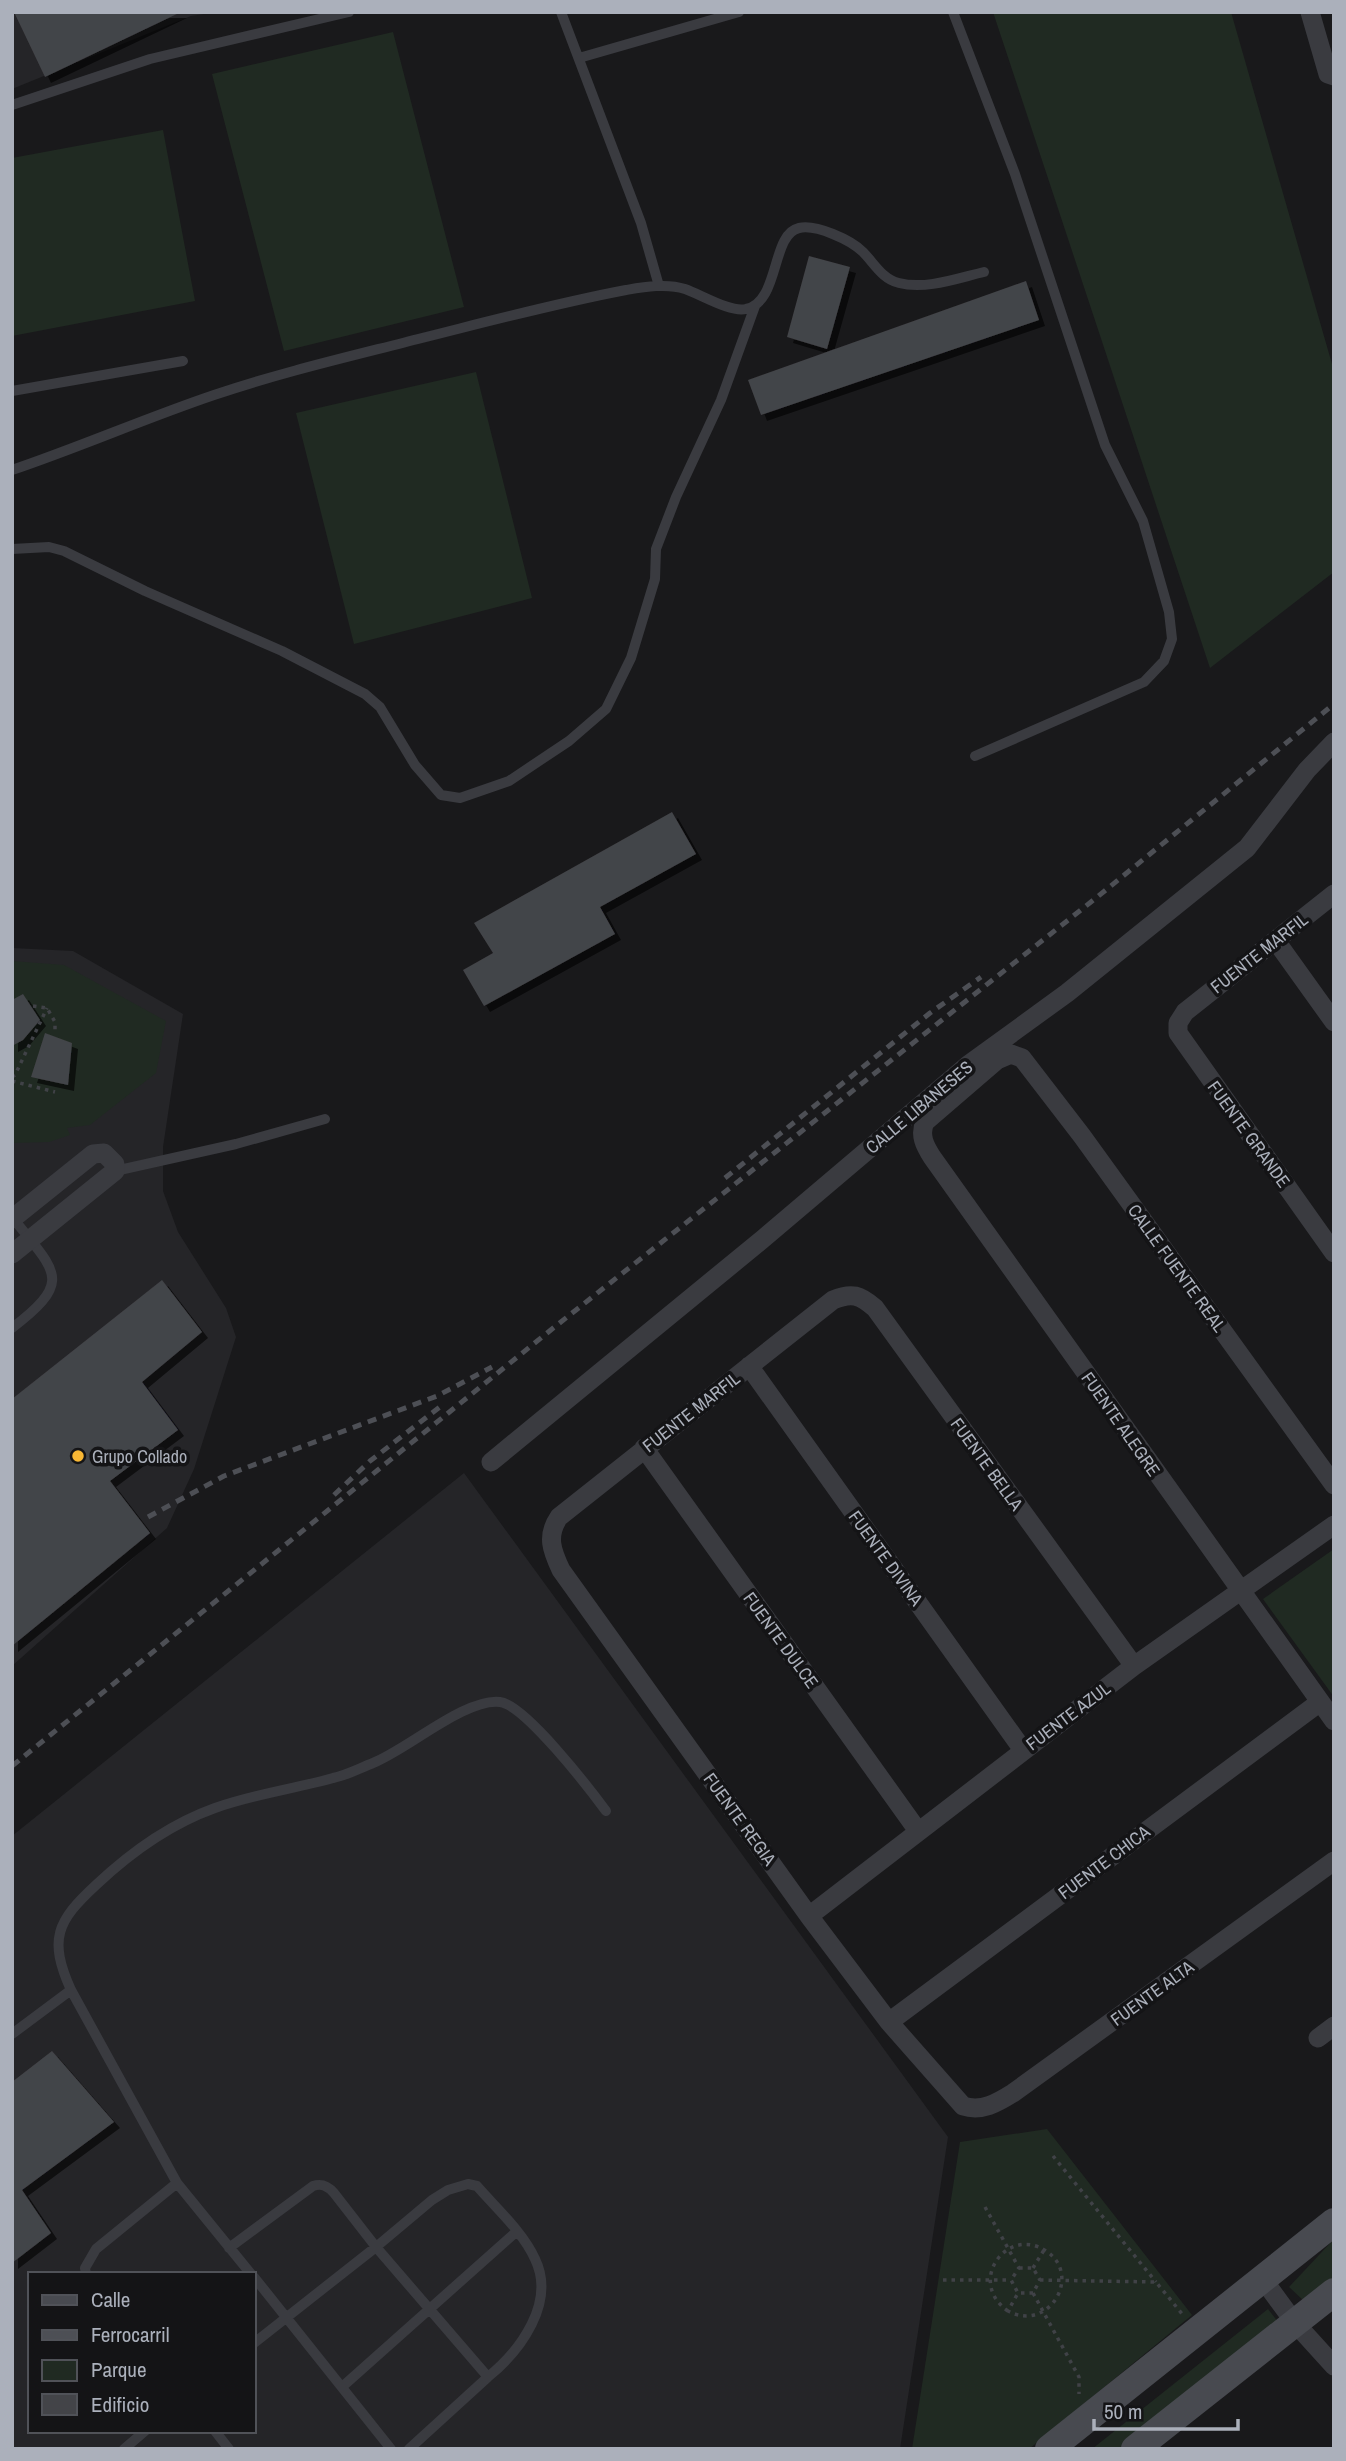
<svg xmlns="http://www.w3.org/2000/svg" width="1346" height="2461" viewBox="0 0 1346 2461" font-family="'Archivo Narrow',sans-serif">
<defs>
<filter id="shadow"><feDropShadow dx="6" dy="6" stdDeviation="0" flood-color="#0009"/></filter>
</defs>
<rect width="100%" height="100%" fill="#19191b"/>
<path fill="#252528" fill-rule="evenodd" d="M12,12H217L191,16L12,89Z
M12,948L73,951L183,1014L163,1147V1191L178,1232L226,1308L236,1337L194,1469L167,1528L12,1666Z
M464,1473L948,2137L900,2449H12V1836ZM30,2274H254V2431H30Z"/>
<path fill="#202a22" d="M993,12H1231L1334,371V572L1210,668Z
M393,32L464,307L284,351L212,74Z
M163,130L195,301L12,336V158Z
M476,372L532,598L354,644L296,413Z
M12,961L64,965L166,1021L156,1073L90,1125L67,1128L70,1135L49,1142L12,1143Z
M1334,1549V1697L1263,1599Z
M1047,2129L1192,2315L1029,2449H912L960,2142Z
M1334,2239V2277L1304,2301L1289,2287Z
M1268,2309L1278,2322L1120,2449H1092Z"/>
<path fill="#434448" filter="url(#shadow)" d="M14,12H181L45,77Z
M809,256L850,267L827,349L787,337Z
M1026,281L1039,320L761,415L748,380Z
M672,812L696,854L600,907L615,934L484,1006L463,970L493,953L474,923Z
M23,994L40,1020L23,1040L12,1046V1000Z
M45,1033L72,1043L68,1085L31,1077Z
M162,1280L202,1332L142,1382L178,1430L110,1481L150,1533L12,1646V1399Z
M52,2051L114,2122L22,2190L51,2233L12,2263V2082Z"/>
<g fill="none" stroke-linecap="round" stroke-linejoin="round">
<path stroke="#404247" stroke-width="3.5" stroke-dasharray="3.5 5" stroke-linecap="butt" d="M33,1006L47,1008L55,1022V1033
M12,1077L15,1075L47,1008
M12,1081L55,1092
M1053,2156L1156,2282
M985,2207L1019,2268L1011,2280L1018,2293H1033L1040,2280L1033,2268H1019
M1033,2268L1044,2250
M943,2280H1011
M1040,2280L1156,2282L1183,2315
M1033,2293L1079,2377V2394
M1008,2311C966,2282 1007,2225 1046,2251C1083,2275 1049,2333 1008,2311L1018,2293"/>
<path stroke="#3a3b40" stroke-width="10" d="M561,12L641,223L659,286
M953,12L1015,174L1105,445L1143,521L1169,612L1172,639L1164,661L1144,682L975,756
M579,58L739,12
M12,105L150,59L349,12
M12,391L183,361
M12,470C80,447 146,418 214,395C282,372 352,356 422,338C490,321 557,303 626,290C644,287 667,283 685,289C700,294 731,313 746,309C780,302 771,234 799,228C816,224 851,240 863,252C874,263 882,279 899,283C926,290 958,278 984,272
M12,549L49,547L64,551L145,591L282,651L365,694L380,707L415,765L441,795L460,798L509,781L569,741L606,709L631,658L655,579L656,549L676,497L721,400L755,306
M115,1171L236,1144L325,1119
M12,1328C75,1280 55,1272 13,1218
M12,2034L71,1990
M229,2248L313,2186C322,2183 328,2186 334,2193L376,2247L488,2377L409,2449
M86,2274L85,2268L96,2249L177,2183
M251,2274L177,2183L71,1990C48,1939 57,1921 96,1885C131,1852 170,1824 215,1808C254,1794 294,1789 333,1778C347,1775 360,1768 373,1763C407,1750 465,1698 500,1702C525,1705 589,1788 606,1811
M254,2277L391,2449
M254,2343L376,2247L432,2200L448,2190L468,2184L477,2186C496,2208 523,2232 535,2259C556,2302 521,2350 488,2377
M342,2387L516,2232
M215,2431L229,2449
M124,2449L145,2431"/>
<path stroke="#3a3b40" stroke-width="19" d="M1310,12L1328,74L1334,76
M1334,894L1185,1012L1178,1023V1033L1334,1253
M1276,941L1334,1022
M12,1219L93,1154L104,1153L115,1164V1171L12,1254
M749,1366L1023,1750
M644,1448L918,1831
M491,1462L764,1238L968,1065L1067,993L1247,848L1307,770L1334,742
M1334,1485L1082,1136L1022,1058L1011,1054L997,1060L925,1122C919,1135 925,1146 932,1157L1334,1721
M1134,1666L875,1308C860,1295 852,1292 833,1300L559,1517C546,1536 552,1551 561,1570L809,1916L889,2022L963,2106C982,2112 997,2103 1013,2093L1334,1861
M809,1916L1134,1666L1334,1525
M889,2022L1320,1702
M1318,2038L1334,2026
M1262,2278L1295,2323L1334,2366"/>
<path stroke="#484a50" stroke-width="28" d="M1049,2449L1334,2222
M1135,2449L1334,2292"/>
<path stroke="#4d4f55" stroke-width="5" stroke-dasharray="9 7" stroke-linecap="butt" d="M725,1178L930,1013L981,977
M334,1495L370,1461L441,1406
M148,1517L224,1476L437,1396L492,1367
M12,1766L552,1329L1096,898L1334,704"/>
</g>
<circle fill="#f8b734" stroke="#141416" stroke-width="2.5" cx="78" cy="1456" r="7"/>
<g text-anchor="middle" dominant-baseline="central" stroke-width="7" stroke-linejoin="round" paint-order="stroke">
<g font-size="18" fill="#abb0bb" stroke="#141416">
<text transform="translate(1259 953) rotate(-38)">FUENTE MARFIL</text>
<text transform="translate(919 1107) rotate(-40)">CALLE LIBANESES</text>
<text transform="translate(1249 1134) rotate(54)">FUENTE GRANDE</text>
<text transform="translate(1177 1268) rotate(54)">CALLE FUENTE REAL</text>
<text transform="translate(691 1412) rotate(-38)">FUENTE MARFIL</text>
<text transform="translate(1121 1424) rotate(55)">FUENTE ALEGRE</text>
<text transform="translate(987 1464) rotate(54)">FUENTE BELLA</text>
<text transform="translate(886 1558) rotate(54)">FUENTE DIVINA</text>
<text transform="translate(781 1640) rotate(54)">FUENTE DULCE</text>
<text transform="translate(1068 1716) rotate(-37)">FUENTE AZUL</text>
<text transform="translate(740 1819) rotate(54)">FUENTE REGIA</text>
<text transform="translate(1104 1862) rotate(-37)">FUENTE CHICA</text>
<text transform="translate(1152 1993) rotate(-36)">FUENTE ALTA</text>
</g>
<g font-size="18" fill="#abb0bb" stroke="#141416" text-anchor="start">
<text x="92" y="1456">Grupo Collado</text>
</g>
</g>
<rect width="1346" height="2461" fill="none" stroke="#abb0bb" stroke-width="28"/>
<rect x="28" y="2272" width="228" height="161" fill="#141416" stroke="#505258" stroke-width="2"/>
<rect x="42" y="2295" width="35" height="10" fill="#484a50" stroke="#505258" stroke-width="2"/>
<text x="91" y="2307" font-size="21" fill="#abb0bb">Calle</text>
<rect x="42" y="2330" width="35" height="10" fill="#4d4f55" stroke="#505258" stroke-width="2"/>
<text x="91" y="2342" font-size="21" fill="#abb0bb">Ferrocarril</text>
<rect x="42" y="2360" width="35" height="21" fill="#202a22" stroke="#505258" stroke-width="2"/>
<text x="91" y="2377" font-size="21" fill="#abb0bb">Parque</text>
<rect x="42" y="2394" width="35" height="21" fill="#434448" stroke="#505258" stroke-width="2"/>
<text x="91" y="2412" font-size="21" fill="#abb0bb">Edificio</text>
<path d="M1094 2419v10h144v-10" fill="none" stroke="#abb0bb" stroke-width="3.5"/>
<text x="1104" y="2419" font-size="21" fill="#abb0bb" stroke="#141416" stroke-width="5" paint-order="stroke">50 m</text>
</svg>
